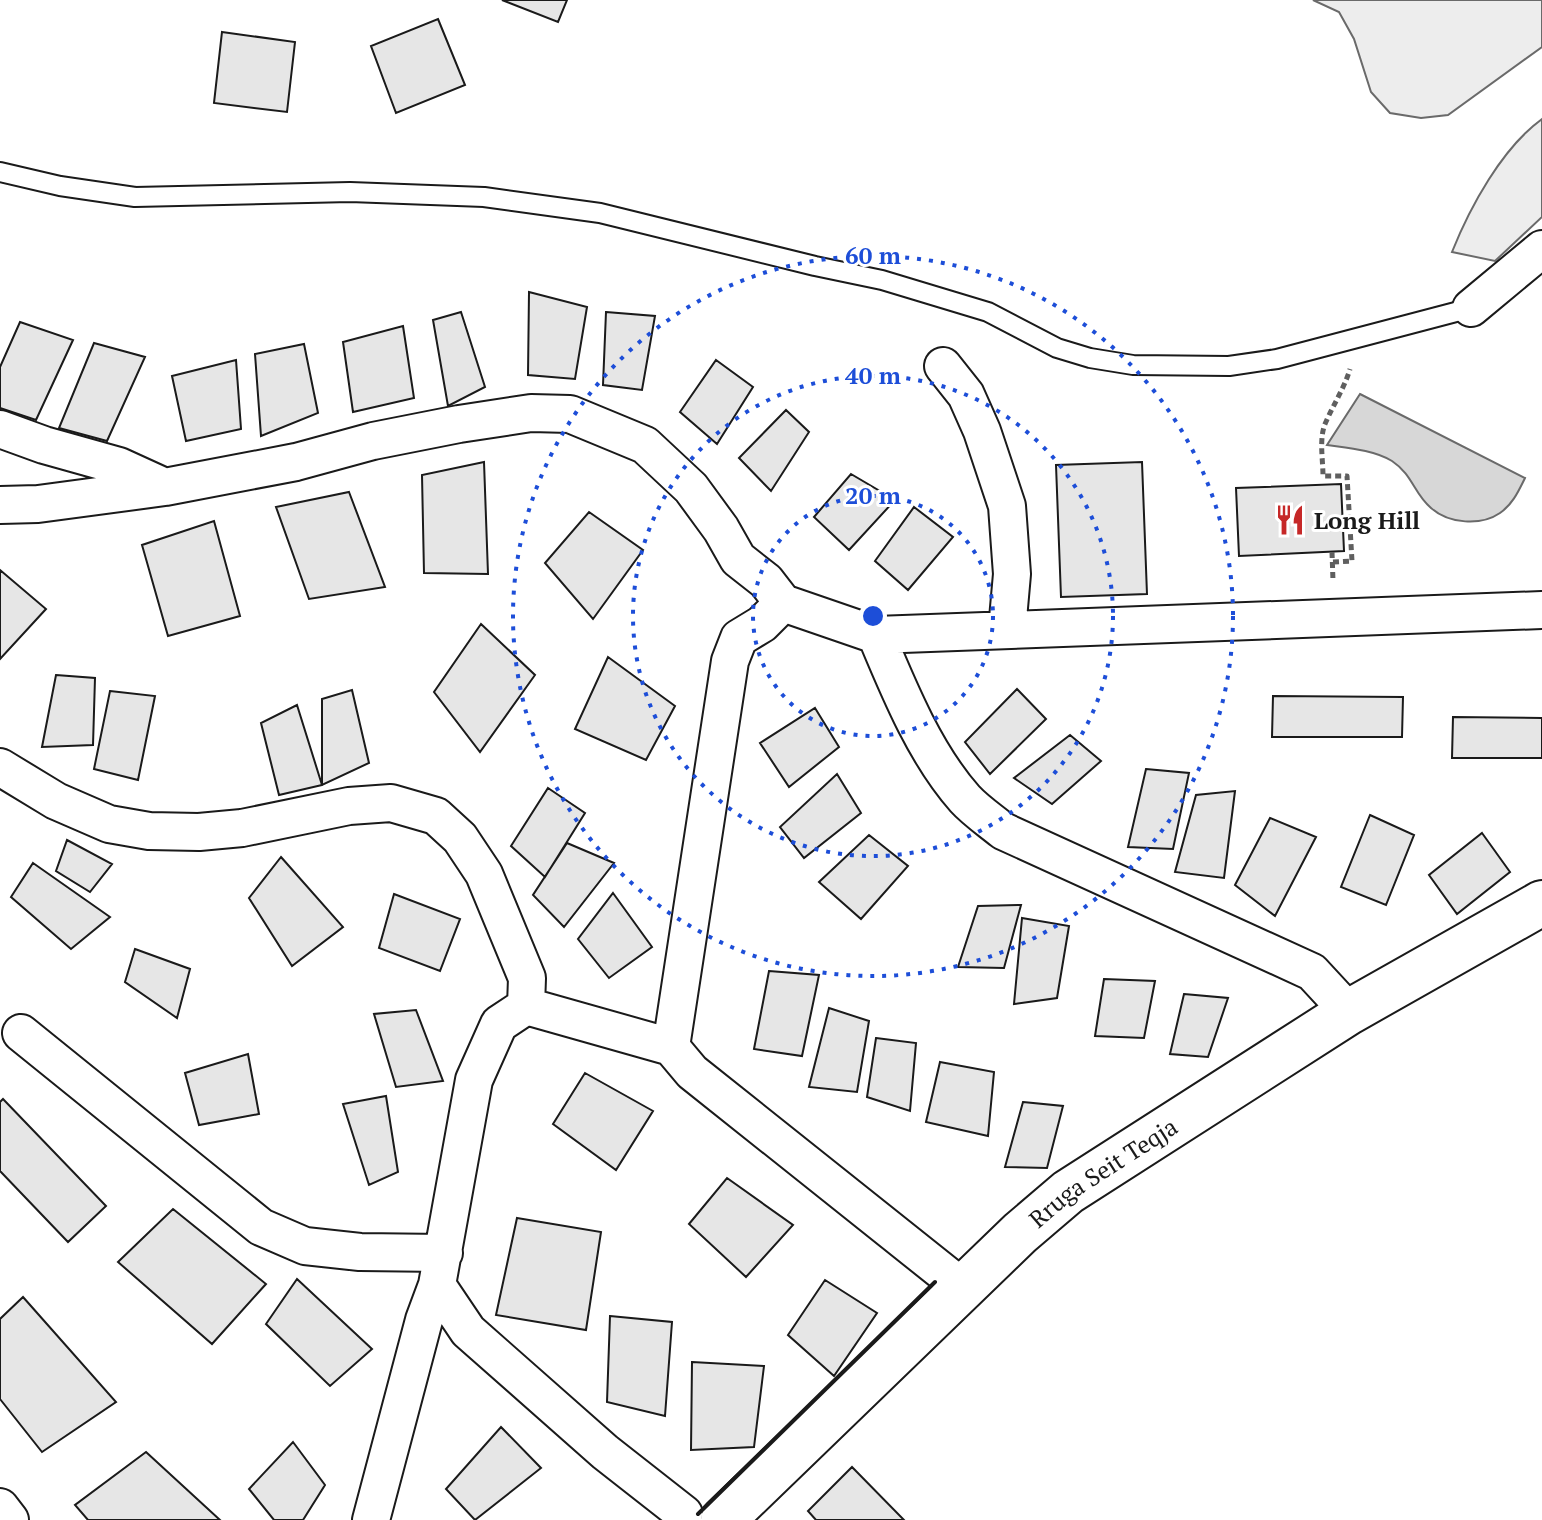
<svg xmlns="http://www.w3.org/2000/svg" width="1542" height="1520" viewBox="0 0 1542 1520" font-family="'PT Serif',serif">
<rect width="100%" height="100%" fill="#fff"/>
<path fill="#ededed" stroke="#6a6a6a" stroke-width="2" d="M1313,0H1542V47L1448,115L1421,118L1390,113L1371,92L1354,39L1339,12Z
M1542,119V217L1495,261L1452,252C1470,207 1502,148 1542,119Z"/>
<path fill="#d7d7d7" stroke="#6a6a6a" stroke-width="2" d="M1360,394L1525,478C1519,490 1513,504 1500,513C1481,526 1449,524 1431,508C1414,494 1413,475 1392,461C1374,450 1348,448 1327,445Z"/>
<path fill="#e6e6e6" stroke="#1a1a1a" stroke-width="2" d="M502,0H567L558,22Z
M438,19L465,85L396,113L371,46Z
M222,32L295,42L287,112L214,103Z
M529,292L587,307L575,379L528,375Z
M461,312L485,387L448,406L433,320Z
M606,312L655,316L642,390L603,385Z
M20,322L73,340L36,420L0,408V367Z
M403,326L414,398L353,412L343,342Z
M94,343L145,357L107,441L59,428Z
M304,344L318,413L261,436L255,354Z
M236,360L241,429L186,441L172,376Z
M716,360L753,387L717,444L680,412Z
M786,410L809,432L771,491L739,458Z
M484,462L488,574L424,573L422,475Z
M1142,462L1147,594L1061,597L1056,465Z
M851,474L895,500L849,550L814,517Z
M1341,484L1344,551L1239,556L1236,488Z
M349,492L385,587L309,599L276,507Z
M914,507L953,537L908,590L875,561Z
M589,512L643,550L593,619L545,563Z
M214,521L240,616L168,636L142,545Z
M0,570L46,609L0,659Z
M481,624L535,675L480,752L434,692Z
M608,657L675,706L646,760L575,729Z
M56,675L95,678L93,745L42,747Z
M1017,689L1046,719L990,774L965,742Z
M352,690L369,763L322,785V699Z
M110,691L155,696L138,780L94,769Z
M1273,696L1403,697L1402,737H1272Z
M297,705L322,785L279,795L261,723Z
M815,708L839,747L789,787L760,743Z
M1453,717L1542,718V758H1452Z
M1070,735L1101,761L1052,804L1014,778Z
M1146,769L1189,773L1173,849L1128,847Z
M837,774L861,813L804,858L780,827Z
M548,788L585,813L545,877L511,846Z
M1235,791L1224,878L1175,872L1196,795Z
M1370,815L1414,835L1386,905L1341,887Z
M1270,818L1316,837L1275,916L1235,885Z
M1482,833L1510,872L1457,914L1429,875Z
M869,835L908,866L861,919L819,882Z
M67,840L112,864L90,892L56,871Z
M567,843L614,863L564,927L533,895Z
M281,857L343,927L292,966L249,898Z
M33,863L110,917L71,949L11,897Z
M613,893L652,947L609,978L578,939Z
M394,894L460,919L440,971L379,948Z
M1021,905L1004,968L958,967L978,906Z
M1022,918L1069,926L1057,998L1014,1004Z
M135,949L190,969L177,1018L125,982Z
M769,971L819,975L802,1056L754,1049Z
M1104,979L1155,981L1144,1038L1095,1036Z
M1184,994L1228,998L1208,1057L1170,1054Z
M829,1008L869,1021L857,1092L809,1087Z
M416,1010L443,1081L396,1087L374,1014Z
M876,1038L916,1043L910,1111L867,1097Z
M248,1054L259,1114L199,1125L185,1073Z
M940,1062L994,1072L988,1136L926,1122Z
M585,1073L653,1111L616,1170L553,1124Z
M386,1096L398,1172L369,1185L343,1104Z
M3,1099L106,1206L68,1242L0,1171V1102Z
M1023,1102L1063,1106L1047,1168L1005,1167Z
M727,1178L793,1225L746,1277L689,1224Z
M173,1209L266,1284L212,1344L118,1262Z
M517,1218L601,1232L586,1330L496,1315Z
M297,1279L372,1349L330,1386L266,1324Z
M825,1280L877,1313L834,1376L788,1335Z
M23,1297L116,1402L42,1452L0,1399V1319Z
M610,1316L672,1322L665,1416L607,1402Z
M692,1362L764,1366L754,1447L691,1450Z
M501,1427L541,1468L475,1520L446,1489Z
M293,1442L325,1485L303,1520H274L249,1489Z
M146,1452L220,1520H88L75,1505Z
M852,1467L904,1520H816L808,1511Z
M852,1467L904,1520H816L808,1511Z"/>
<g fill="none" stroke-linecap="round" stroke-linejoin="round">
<g stroke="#1a1a1a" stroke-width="22">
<path id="lane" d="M0,172L60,186L135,197L350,192L484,197L600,213L815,266L882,280L988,312L1057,348L1090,358L1133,365L1229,366L1277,359L1471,308"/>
</g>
<g stroke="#1a1a1a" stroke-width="40">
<path id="street" d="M1471,308L1542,249
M943,366L966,395L982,431L1007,506L1012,574L1007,630
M0,429L44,445L119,466L165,487
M0,505L38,504L165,487L296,462L373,441L459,424L531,413L570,414L645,445L691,488L721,529L738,559L766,581L783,603L876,635L1542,610
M783,603L762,624L739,638L730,661L671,1047L692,1072L963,1288
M876,635C899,690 925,754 965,799C976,811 991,821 1003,831L1312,972L1349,1012
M0,767L56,801L109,824L149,831L199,832L242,828L349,806L391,803L436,816L460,838L484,874L527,978L526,1006L671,1047
M526,1006L499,1024L474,1080L437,1285L468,1331L605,1452L684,1514
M21,1033L261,1227L305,1246L360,1252L444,1253
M0,1507L10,1520
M371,1520L424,1320L437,1285"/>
</g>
<g stroke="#1a1a1a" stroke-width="48">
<g id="secondary">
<path id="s1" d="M723,1520L1020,1233L1068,1192L1349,1012L1542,903"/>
</g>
</g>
<path stroke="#5f5f5f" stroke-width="5" stroke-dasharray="6 4" stroke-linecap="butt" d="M1332,552L1333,581
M1333,562L1352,561L1347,476H1323C1323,460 1319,439 1325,424C1333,405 1344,389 1350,369"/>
<use href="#lane" stroke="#fff" stroke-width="18"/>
<use href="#street" stroke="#fff" stroke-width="36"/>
<use href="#secondary" stroke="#fff" stroke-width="44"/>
<path stroke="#1a1a1a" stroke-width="4" d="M698,1514L935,1282"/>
</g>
<g fill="none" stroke="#1d4ed8" stroke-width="4" stroke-dasharray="4 8">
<circle cx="873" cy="616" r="120"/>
<circle cx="873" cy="616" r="240"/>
<circle cx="873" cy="616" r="360"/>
</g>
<defs>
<g id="restaurant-bare" transform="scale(2.4)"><path d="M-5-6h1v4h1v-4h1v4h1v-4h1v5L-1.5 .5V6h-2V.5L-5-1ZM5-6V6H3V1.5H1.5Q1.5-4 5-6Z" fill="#c62828" stroke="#fff" stroke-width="2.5" paint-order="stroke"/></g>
</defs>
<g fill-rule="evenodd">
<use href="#restaurant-bare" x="1290" y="520"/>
</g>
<g text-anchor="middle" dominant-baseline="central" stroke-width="6" stroke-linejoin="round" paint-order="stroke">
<g font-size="24" font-weight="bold" fill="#1a1a1a" stroke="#fff" text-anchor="start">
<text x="1314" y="520">Long Hill</text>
</g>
<g font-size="24" fill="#1a1a1a" stroke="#fff">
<text stroke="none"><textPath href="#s1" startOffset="516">Rruga Seit Teqja</textPath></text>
</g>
</g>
<circle cx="873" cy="616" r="12" fill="#1d4ed8" stroke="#fff" stroke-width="4"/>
<g font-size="24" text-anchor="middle" font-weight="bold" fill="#1d4ed8" stroke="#fff" stroke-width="6" stroke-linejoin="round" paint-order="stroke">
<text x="873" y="264">60 m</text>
<text x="873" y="384">40 m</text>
<text x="873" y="504">20 m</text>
</g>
</svg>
